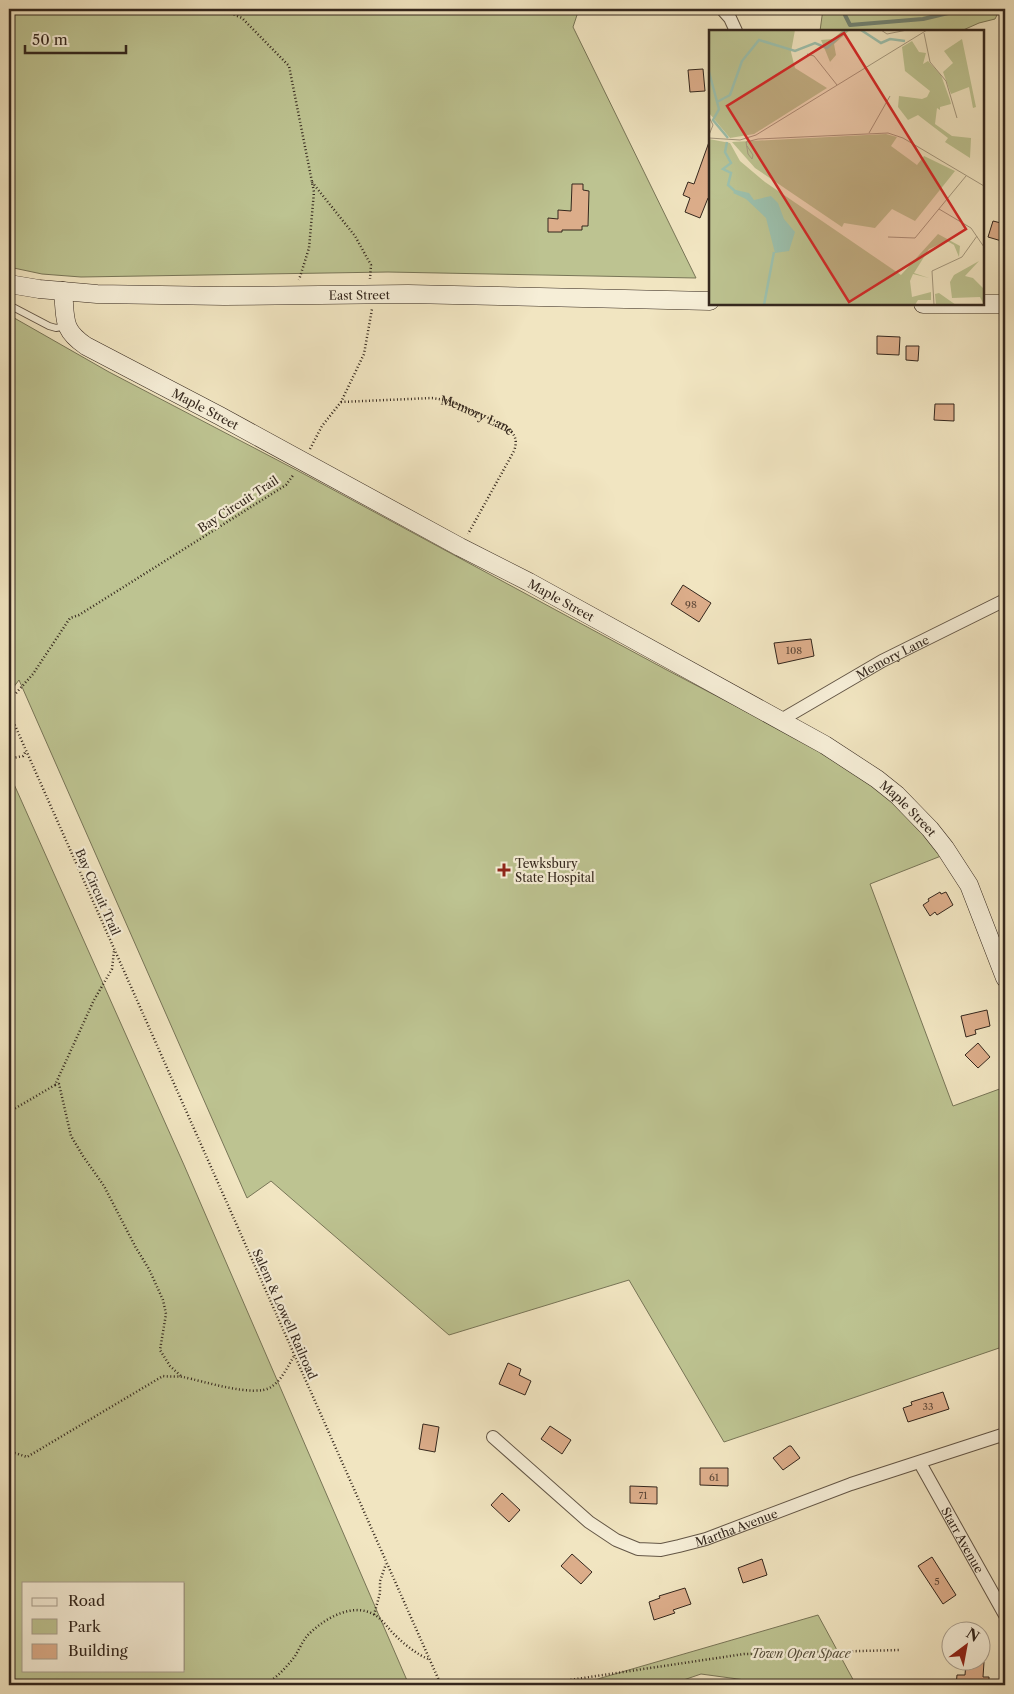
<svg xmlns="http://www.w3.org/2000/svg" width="1014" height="1694" viewBox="0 0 1014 1694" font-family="'Libre Caslon Text',serif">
<rect width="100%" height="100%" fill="#f1e5c1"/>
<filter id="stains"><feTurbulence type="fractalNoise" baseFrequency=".004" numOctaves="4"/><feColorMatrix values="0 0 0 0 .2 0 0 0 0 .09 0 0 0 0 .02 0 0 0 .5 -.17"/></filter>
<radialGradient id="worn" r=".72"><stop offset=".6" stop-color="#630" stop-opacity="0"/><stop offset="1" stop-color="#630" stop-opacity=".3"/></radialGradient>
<path fill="#bdc391" stroke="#787557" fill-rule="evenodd" d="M9,9H579L573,27L696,278L388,272L81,277L42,274L9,267Z
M823,9H1000L995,19L979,23L961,31H820Z
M9,315L109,372L304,474L665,669L806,743L850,769L884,795L918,828L941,856L870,884L953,1106L1005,1087V1346L724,1442L629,1280L449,1335L271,1181L247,1198L19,680L13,688L9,679Z
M9,773L184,1165L409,1685H9ZM24,1583H184V1670H24Z
M818,1615L856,1685H782L701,1674L669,1685H577Z"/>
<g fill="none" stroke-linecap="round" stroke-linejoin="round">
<path stroke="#728373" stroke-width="4" d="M842,9L850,25L923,19L965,9"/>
</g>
<path fill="#dcad8a" stroke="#34271d" d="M703,69L705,91L690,92L688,70Z
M709,142L710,199L708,198L700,218L685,212L690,198L683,195L688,182L694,184Z
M572,184H583V190L589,191L588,226H582V230H562V232H548V218L558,219V210L571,211Z
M993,221L1005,224V242L988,237Z
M877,336L900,337L899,355L877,354Z
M906,346H919L918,361L906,360Z
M935,404H954V421L934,420Z
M683,585L711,603L699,622L671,604Z
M811,639L814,656L778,664L774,643Z
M940,892L941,894L946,892L953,905L937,915L935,912L930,916L923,905L929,901L928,899Z
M987,1010L990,1026L975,1030L976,1034L966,1037L961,1016Z
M978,1043L990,1057L978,1068L965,1055Z
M508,1363L521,1369L519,1375L531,1381L525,1395L499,1384Z
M943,1392L949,1409L908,1422L903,1408L912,1405L911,1402Z
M423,1424L439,1427L435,1452L419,1449Z
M550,1426L571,1440L562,1454L541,1439Z
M789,1446H791L800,1458L783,1470L773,1458Z
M700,1468H728V1486L700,1485Z
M630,1486L657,1487V1504L630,1503Z
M502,1493L520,1510L509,1522L491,1505Z
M572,1554L592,1572L581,1584L561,1566Z
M932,1557L956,1595L943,1604L918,1566Z
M762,1559L767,1575L743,1583L738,1568Z
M685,1588L691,1604L673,1610L675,1613L654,1620L649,1602L660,1598L659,1596Z
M966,1662H984L983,1677H989V1685H956L957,1675H965Z"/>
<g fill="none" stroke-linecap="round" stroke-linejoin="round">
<g stroke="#635646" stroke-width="8">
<path id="lane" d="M9,305L49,326L56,328L66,326"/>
</g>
<g stroke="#635646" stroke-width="14">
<g id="street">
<path d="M722,9L730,18L736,31"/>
<path id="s2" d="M781,720L882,661L1005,600"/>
<path id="s3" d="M493,1437L589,1522L616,1540L638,1549L661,1550L679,1546L706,1539L851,1484L1005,1434"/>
<path id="s4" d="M920,1463L1005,1615"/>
</g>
</g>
<g stroke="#34271d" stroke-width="19">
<g id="secondary">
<path id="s5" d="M9,284L39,289L97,294L224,296L408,294L710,301"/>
<path id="s6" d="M63,291C66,319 61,329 86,346L220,416L460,547L529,582L825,745L877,779L897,795L930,829L945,848L969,885L1005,978"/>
<path d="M923,304H1005"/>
</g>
</g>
<g stroke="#34271d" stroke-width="2.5" stroke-dasharray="1 2.5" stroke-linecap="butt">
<path d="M221,9L242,18L289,66L314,192L309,248L299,280"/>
<path d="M312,182L355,236L371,265L370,279"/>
<path id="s1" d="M341,402L432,398L451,401L506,426C515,434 518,440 514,451L468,534"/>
<path d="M310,449L322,426L341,402L364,354L372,309"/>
<path d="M9,701L33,674L70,618L79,615L286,485L294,474"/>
<path d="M9,712L441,1685"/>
<path d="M9,756L13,758L23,756L26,751"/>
<path d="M9,1027V1038"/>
<path d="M55,1085L59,1084L71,1136L83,1156L104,1186L136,1248L149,1269L163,1300L166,1314L160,1350L170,1366L182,1377"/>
<path d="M9,1112L55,1085L94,1000L112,969L114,951"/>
<path d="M9,1444L15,1453L27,1457L163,1376C170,1377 177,1376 183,1377C203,1381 255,1398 271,1387C282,1380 288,1366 294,1356"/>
<path d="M374,1615L380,1593V1581L386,1564"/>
<path d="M265,1685C276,1678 287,1667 295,1656C299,1650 302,1642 307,1636C322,1620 352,1601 375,1615C384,1621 389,1630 397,1637C405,1645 417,1654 428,1659"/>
<path d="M536,1685L744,1654L900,1650"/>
</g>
<use href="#lane" stroke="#f6eed7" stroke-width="6"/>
<use href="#street" stroke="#f6eed7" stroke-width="12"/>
<use href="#secondary" stroke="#f6eed7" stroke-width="18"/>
</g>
<path fill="#8f2418" stroke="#f6eed7" stroke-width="2" d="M501.5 862.5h5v5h5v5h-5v5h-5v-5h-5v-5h5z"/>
<g text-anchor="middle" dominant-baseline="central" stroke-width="4.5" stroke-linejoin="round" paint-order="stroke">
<g font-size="10" fill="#5e4838">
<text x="691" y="604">98</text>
<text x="794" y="650">108</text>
<text x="928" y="1406">33</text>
<text x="714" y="1477">61</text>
<text x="643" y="1495">71</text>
<text x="937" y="1581">5</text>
</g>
<g font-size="12" fill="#34271d" stroke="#f6eed7">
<text stroke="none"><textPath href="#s5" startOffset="351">East Street</textPath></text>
<text stroke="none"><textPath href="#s6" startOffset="198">Maple Street</textPath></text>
<text stroke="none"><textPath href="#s1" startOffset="140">Memory Lane</textPath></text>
<text transform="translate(238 504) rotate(-33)">Bay Circuit Trail</text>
<text stroke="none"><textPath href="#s6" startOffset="602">Maple Street</textPath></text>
<text stroke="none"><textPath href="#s2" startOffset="128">Memory Lane</textPath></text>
<text stroke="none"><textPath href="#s6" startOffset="1008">Maple Street</textPath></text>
<text transform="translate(98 892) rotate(66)">Bay Circuit Trail</text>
<text transform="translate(285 1314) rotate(66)">Salem &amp; Lowell Railroad</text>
<text stroke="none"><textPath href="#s3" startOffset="286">Martha Avenue</textPath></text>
<text stroke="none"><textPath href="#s4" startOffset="88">Starr Avenue</textPath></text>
</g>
<g font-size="12" fill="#34271d" stroke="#f6eed7" text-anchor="start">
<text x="515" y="863">Tewksbury<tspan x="515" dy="14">State Hospital</tspan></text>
</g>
<g font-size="12" font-style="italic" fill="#564e3a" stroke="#f6eed7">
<text x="801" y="1653">Town Open Space</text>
</g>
</g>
<g transform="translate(709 30)">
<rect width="275" height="275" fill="#f1e5c1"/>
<path d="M0,0H86L82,22L86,38L118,58L45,104L21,108L0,83ZM134,0H141L125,14L127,25L121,32L112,10L124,9ZM253,9L267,77L264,78L260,57L242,64L234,42L244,33L235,21ZM203,11L210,22L217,23L214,34L219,31L232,45L241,70L242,74L231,77V80L228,78L226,94L243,106L262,108L261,128L236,112L239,108L209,85L199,90L189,77L190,66L213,69L218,67L221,61L196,41L193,17ZM177,104L188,107L182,116L208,135L215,126L246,141L206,191L183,179L166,198L135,193L133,197L46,138L23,112ZM0,109L21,113L31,131L56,152L192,245L229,204L251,216L250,227L245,215L238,211L220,219L205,243L220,248L204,244L201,251L203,267L222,262V270H209L206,275H0ZM270,231L256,246L264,248L275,259V275L271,267L243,268L241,252L245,245ZM230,263L247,275H227L226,264Z" fill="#bdc391"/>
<path d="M27,160L40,163L45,170L62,166L69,173L75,189L86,202L80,221L66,223L57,188L37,169L24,163Z" fill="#9cc0ad"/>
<path fill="none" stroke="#9cc0ad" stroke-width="2.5" d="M152,0L172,13L181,9L196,11M0,42L10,79L4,90L19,108M8,72L21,65L33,31L50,10L86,21L106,13L118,18L137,0M18,112L16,122L22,133L14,139L22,143L19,155L27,162M55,275L65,222"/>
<path fill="none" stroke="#a5997f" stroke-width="1" d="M172,0L178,4L198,0M215,3L221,32L237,51L248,88M98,24L105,26L128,55M0,87L4,95L0,105M160,103L181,66M0,108L31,110L47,105L218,0M38,116L44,125L43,129L39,124L37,112L49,109L179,103L194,108L275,156M230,179L262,198L275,217M179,207L206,208L257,146M225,275L223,241L253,227L268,206"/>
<path fill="#d62828" fill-opacity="0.15" stroke="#d62828" stroke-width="2.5" d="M135,3L257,199L140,272L18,76Z"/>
<rect width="275" height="275" fill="none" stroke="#34271d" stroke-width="2.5"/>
</g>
<rect width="1014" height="1694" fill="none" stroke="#f1e5c1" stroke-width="30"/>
<rect x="10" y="10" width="994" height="1674" fill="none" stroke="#34271d" stroke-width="2.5"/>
<rect x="15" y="15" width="984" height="1664" fill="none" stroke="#34271d"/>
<rect x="22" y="1582" width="162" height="90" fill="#f6eed7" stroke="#a89e8d"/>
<rect x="32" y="1598" width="25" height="8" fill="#f6eed7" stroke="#a89e8d"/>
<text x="68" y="1606" font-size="15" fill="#34271d">Road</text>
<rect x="32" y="1619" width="25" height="15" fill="#bdc391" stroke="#a89e8d"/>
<text x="68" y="1632" font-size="15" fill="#34271d">Park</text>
<rect x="32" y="1644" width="25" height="15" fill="#dcad8a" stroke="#a89e8d"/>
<text x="68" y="1656" font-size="15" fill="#34271d">Building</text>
<g transform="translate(966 1646) rotate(32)"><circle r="24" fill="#f6eed7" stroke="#a89e8d"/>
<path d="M0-4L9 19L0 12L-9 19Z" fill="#8f2418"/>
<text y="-8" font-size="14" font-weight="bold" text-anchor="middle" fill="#34271d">N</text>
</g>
<path d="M25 45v8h101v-8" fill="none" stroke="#34271d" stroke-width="2.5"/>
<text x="32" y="45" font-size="15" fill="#34271d" stroke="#f6eed7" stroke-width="4" paint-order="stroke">50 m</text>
<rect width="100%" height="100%" filter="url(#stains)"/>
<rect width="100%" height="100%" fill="url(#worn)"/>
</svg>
